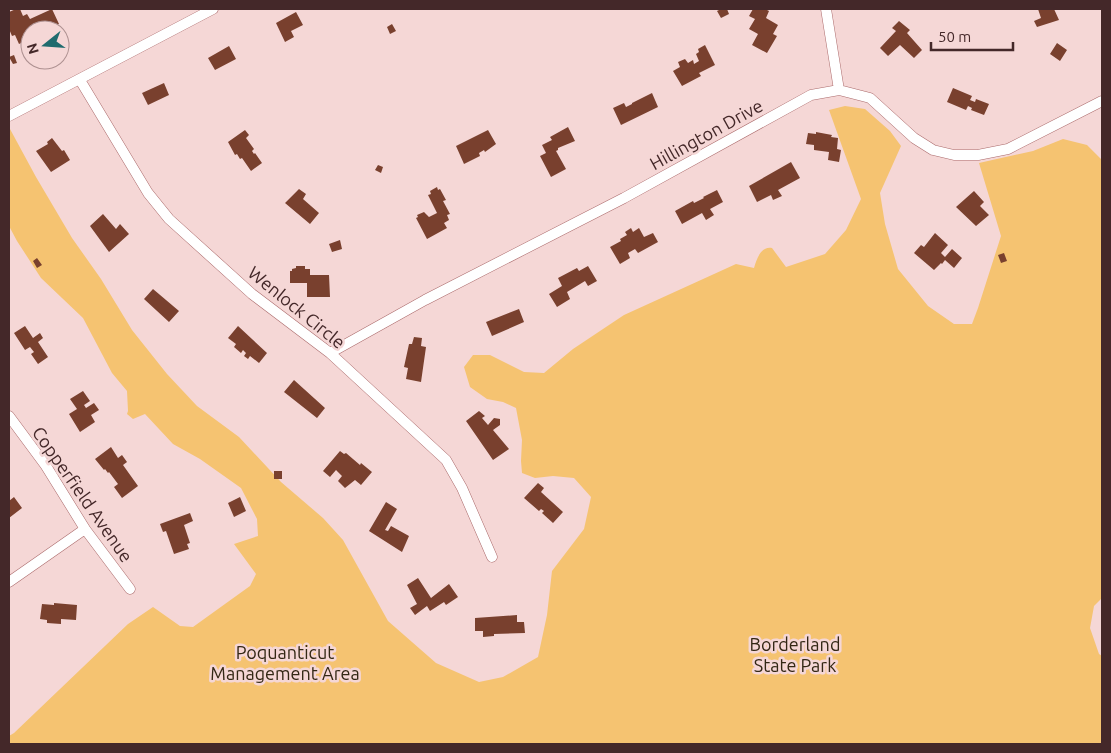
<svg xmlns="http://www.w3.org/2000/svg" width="1111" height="753" viewBox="0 0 1111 753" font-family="Ubuntu,sans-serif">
<rect width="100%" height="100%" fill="#f5d7d6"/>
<path fill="#f5c371" d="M845,106L865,109L890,131L901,146L880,193L885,224L898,269L928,306L954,324H972L978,308L1001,236L979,163L1033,151L1063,139L1087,145L1102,160V598L1094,606L1090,628L1099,654L1102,656V744H9V736L14,733L128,624L153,607L180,626L193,627L250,586L256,574L234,544L258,536L257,519L241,488L200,459L173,444L145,414L133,419L127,414L128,411L127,391L112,373L83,318L41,278L17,241L9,226V130L10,129L36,177L72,238L101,279L132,330L167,374L197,406L239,437L281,482L323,518L343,540L388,621L436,663L479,682L503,677L538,657L547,615L552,571L584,529L591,497L574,478L553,476L535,478L522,473L521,461L522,440L516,408L503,402L487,399L470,387L464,367L473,355H490L524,372L544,373L573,349L624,315L736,264L754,268C757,258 761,246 772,248L786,267L825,254L846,230L861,199L829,110Z"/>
<path fill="#79402e" d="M16,9H20L23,16L27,14L30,19L52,9L59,24L45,30H30V39L19,44L15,35L12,36L9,29V12Z
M721,9H727L729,14L721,18L717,11Z
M753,9H765L769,11L766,18L778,25L773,34L777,36L767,53L752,45L758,34L749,29L755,19L749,16Z
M1038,9H1054L1059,20L1037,27L1034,21L1041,18Z
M296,12L303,25L291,31L294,37L285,42L276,23Z
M899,21L910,30L907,33L922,50L914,58L900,45L888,56L880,48L896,31L892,28Z
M392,24L396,31L390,34L387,27Z
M1057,43L1067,50L1060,61L1050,54Z
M705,45L715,65L699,73L701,76L682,86L673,71L680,67L678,62L685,59L688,63L693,60L694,64L699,61L696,54L699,52L698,49Z
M229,46L236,59L215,70L208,58Z
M14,55L17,63L13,64L9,57Z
M164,83L169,95L148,105L142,93Z
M953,88L972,96L970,100L975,102L976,99L989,104L984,115L971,110L972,108L968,106L966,110L947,102Z
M652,93L658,107L621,125L613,108L624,103L626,107L632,104V103Z
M568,127L575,141L558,148V150L556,151L566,169L551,177L540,156L546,153L542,145L552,140L550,137Z
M245,130L249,135L246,138L254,149L252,151L254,154L255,153L262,163L251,171L242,158L240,159L237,154L235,155L228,142Z
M488,130L496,144L485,152L484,150L479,153L480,156L464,164L456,146Z
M816,132L832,135L831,137L838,138L837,149L841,150L839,162L828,160L829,152L814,150V145L806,144L808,133L816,134Z
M52,138L62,151L64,150L70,160L51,172L36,151L48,144L47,142Z
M791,162L800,178L778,190L782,196L773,200L771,195L757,202L749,186Z
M378,165L383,167L381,173L375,170Z
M437,187L438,190L440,189L446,200L443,201L450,214L447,215L449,220L444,223L447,228L427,239L416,218L418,217L417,215L424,212L429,217L437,213L428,195L431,194L430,191Z
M299,189L306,194L303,199L319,213L310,224L285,203Z
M717,190L723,202L710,209L714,215L706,220L702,213L682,224L675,211L693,201L694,203L704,198L703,197Z
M974,191L984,202L980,206L989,215L976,226L956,207Z
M103,214L116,229L120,224L129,234L109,252L90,226Z
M631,228L633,232L639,228L644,237L653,233L658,242L638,253L635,249L628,253L630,258L620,264L610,247L621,241L620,239L627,235L625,232Z
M935,233L948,245L941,253L945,257L952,249L962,258L954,268L945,260L942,264L941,263L934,270L914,253L921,245L924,247Z
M340,240L342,249L332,252L329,244Z
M1004,253L1007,261L1001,263L998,255Z
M37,258L42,265L37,268L33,261Z
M296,266H305V269H310V275H329L330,297H307V283H290V271H292V269L296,268Z
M588,266L597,281L588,286L585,281L567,292L570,299L557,307L549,294L562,286L558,278L577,268L579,271Z
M153,289L179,311L169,322L144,299Z
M519,309L524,322L492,336L486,322Z
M25,326L33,338L40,333L43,338L38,342L48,357L38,364L31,354L34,352L30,347L25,350L14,333Z
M238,326L267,353L259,363L250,356L248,359L244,356L246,353L243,350L241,353L234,347L236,344L228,338Z
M414,337L422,338L421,346L426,347L421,382L406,379L408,368L404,367L409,344H412Z
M294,380L325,408L317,418L284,392Z
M83,391L90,401L84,405L86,408L94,403L99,410L91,415L95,422L80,432L69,414L77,409L70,399Z
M479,411L485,416L482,418L488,425L494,418L500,419V425L493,430L509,449L493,460L466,421Z
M111,447L118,458L122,455L127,462L123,465L138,486L122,498L114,487L118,484L109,472L108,473L105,469L104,470L95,459Z
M340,451L344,454L346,453L360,465L361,463L372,472L361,485L355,480L345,488L338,481L342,476L336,470L330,477L323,471Z
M274,471H282V479H274Z
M538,483L544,488L541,492L563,512L553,523L542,513L544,511L541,509L539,511L524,498Z
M14,497L22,508L9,518V501Z
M240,497L246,511L234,517L228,503Z
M386,502L397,509L385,530L388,531L391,526L409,536L402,552L369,531Z
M190,513L193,521L184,525L190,543L187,544L189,549L174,554L166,531L163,532L160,524Z
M418,578L431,598L449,584L458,597L446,605L444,602L430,611L427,606L415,615L410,608L417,604L407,585Z
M54,603L77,605L76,620L61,619V624L47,623V620L40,619L42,604L54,605Z
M517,615V622H524L525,633L494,634V636L483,637V631H475V618Z"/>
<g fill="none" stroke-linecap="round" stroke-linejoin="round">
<g stroke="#ab6a6b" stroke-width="11">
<path id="minor" d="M826,9L839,90
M80,80L148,193L169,219L252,294L330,353L446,460L462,488L492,557
M9,116L213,9
M330,353L425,300L624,198L811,95L839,90L870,98L914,138L933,150L954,155H978L1008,149L1102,101
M9,416L46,466L85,529L130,589
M9,582L85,529"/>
</g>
<use href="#minor" stroke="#fff" stroke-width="10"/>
</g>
<g text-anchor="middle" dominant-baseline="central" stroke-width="5" stroke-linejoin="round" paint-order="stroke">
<g font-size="18" fill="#442829" stroke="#f5d7d6">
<text transform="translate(706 134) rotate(-29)">Hillington Drive</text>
<text transform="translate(297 307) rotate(39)">Wenlock Circle</text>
<text transform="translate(83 494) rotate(55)">Copperfield Avenue</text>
</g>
<g font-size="18" fill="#332714" stroke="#f5d7d6">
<text x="795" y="644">Borderland<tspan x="795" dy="21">State Park</tspan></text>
<text x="285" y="652">Poquanticut<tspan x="285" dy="21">Management Area</tspan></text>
</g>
</g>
<rect width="1111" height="753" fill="none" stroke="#442829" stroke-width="20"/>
<g transform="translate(45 45) rotate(253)"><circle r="24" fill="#f5d7d6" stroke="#ae9191"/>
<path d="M0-4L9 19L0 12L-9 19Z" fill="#1f6b6e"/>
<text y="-8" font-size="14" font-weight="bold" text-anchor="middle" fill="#442829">N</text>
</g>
<path d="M931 42v8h82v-8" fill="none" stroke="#442829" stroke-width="2.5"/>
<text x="938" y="42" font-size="15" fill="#442829" stroke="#f5d7d6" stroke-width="4" paint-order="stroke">50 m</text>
</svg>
